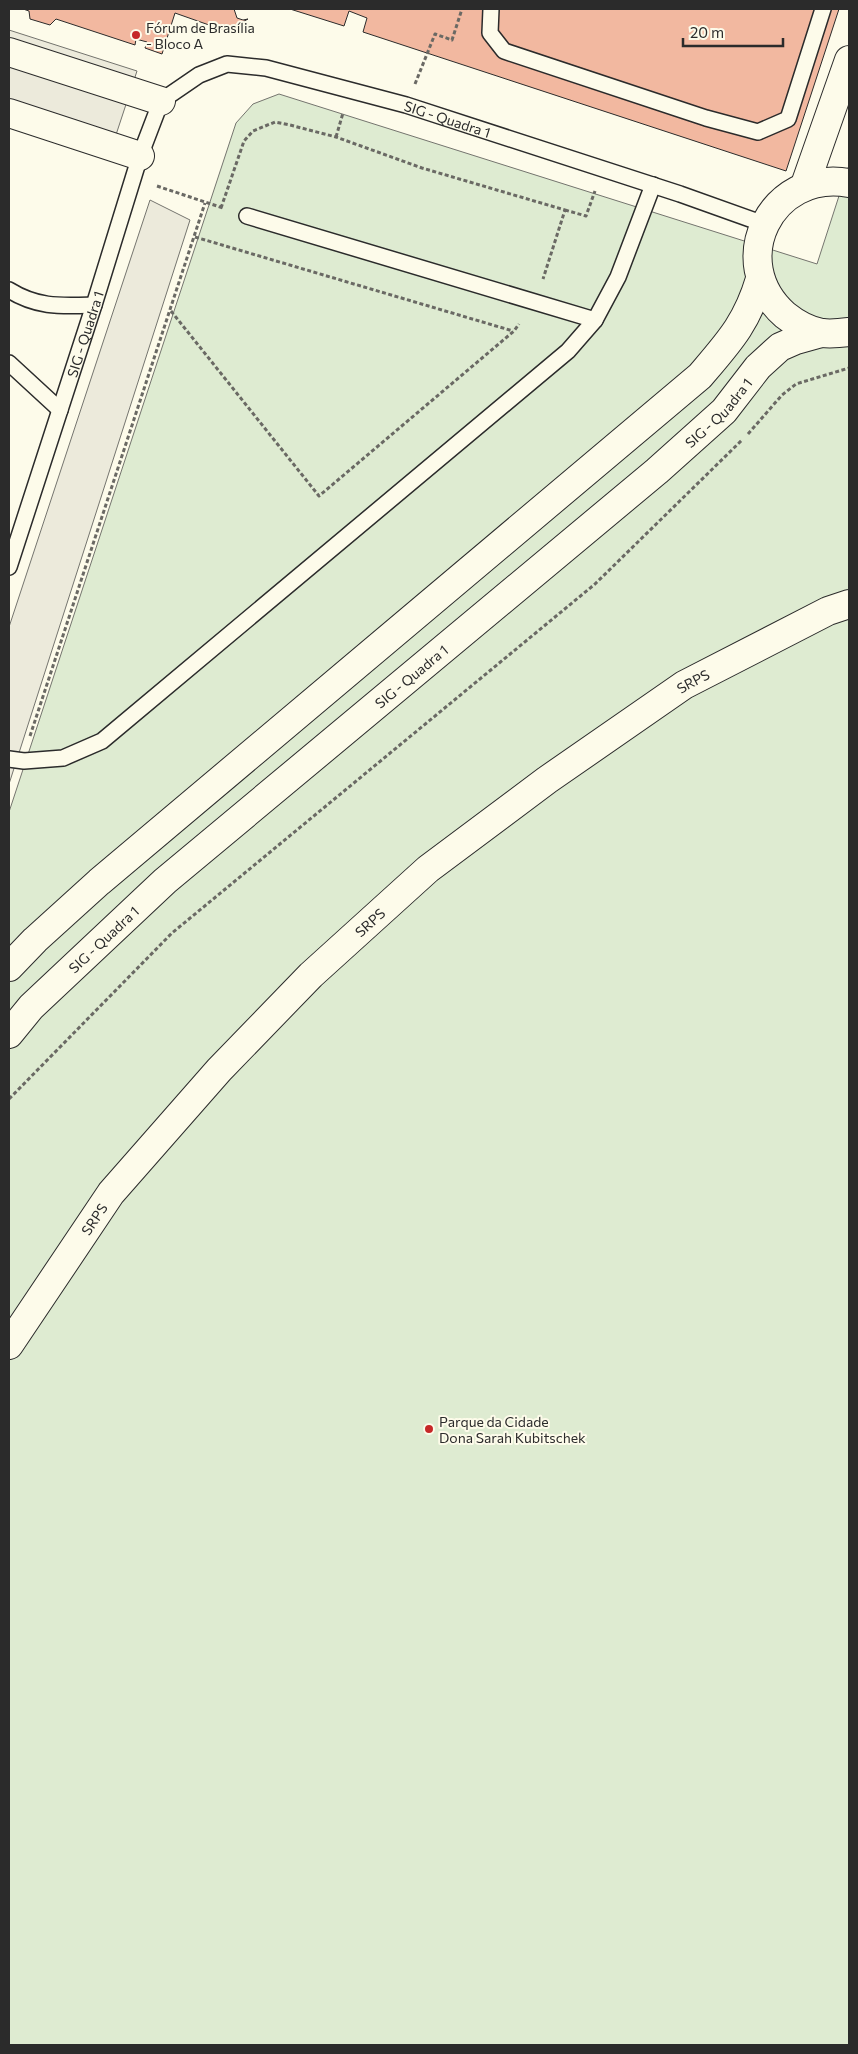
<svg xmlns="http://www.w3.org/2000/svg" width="858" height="2054" viewBox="0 0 858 2054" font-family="Commissioner,sans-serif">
<rect width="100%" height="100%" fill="#fdfbea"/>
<path fill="#deebd1" stroke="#74746e" d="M279,94L817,264L849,165V2045H9V812L236,123L253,104Z"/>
<path fill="#eceadb" stroke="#74746e" d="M9,30L137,71L109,156L9,124Z
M150,200L190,220L9,784V627Z"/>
<path fill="#f2b8a0" stroke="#2b2b2b" d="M23,9H234L237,18L243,20L248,19L226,31L175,13L162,54L145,48L147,42L136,39L135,45L56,19L50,25L30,19L29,11Z
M290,9H839L786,171L363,32L367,18L349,11L344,26Z"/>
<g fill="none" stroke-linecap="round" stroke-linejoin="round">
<g stroke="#2b2b2b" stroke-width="18">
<g id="service">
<path d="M491,9L490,33L504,51L706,118L758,132L788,119L823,9"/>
<path d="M247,216L595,320"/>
<path d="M9,290C38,308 61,306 94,305"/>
<path d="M9,363L60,410"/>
<path id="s1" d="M9,567L94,305L140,156L161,101L199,75L227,64L266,68L406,105L680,194L764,224"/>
<path d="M9,759L24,761L63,758L102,741L568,351L595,320L618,277L653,185"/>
</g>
</g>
<g stroke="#2b2b2b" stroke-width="30">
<g id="minor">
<path d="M9,52L161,101"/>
<path d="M9,113L140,156"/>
<path d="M849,183C771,169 725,262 785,315C795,323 809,331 822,333C831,334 841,333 849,332"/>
<path d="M805,185L849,60"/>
<path d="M9,967L35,940L99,882L700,376C729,342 747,323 760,279"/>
<path id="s2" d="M9,1034L31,1007L165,881L657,471L724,411L758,367L780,347L796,340L821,333"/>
</g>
</g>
<g stroke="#2b2b2b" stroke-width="30">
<g id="secondary">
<path id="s3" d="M9,1345L111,1193L219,1070L311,975L428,869L547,780L684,685L828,611L849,604"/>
</g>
</g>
<path stroke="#6a6964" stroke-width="3" stroke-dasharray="4 2.5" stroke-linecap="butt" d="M415,84L435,34L452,40L462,9
M336,137L343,113
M157,186L223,208
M221,208L244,141L253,131L275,122L290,125L336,137L422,168L565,210L543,279
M565,210L586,216L595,191
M195,237L513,331
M171,311L319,496L514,331L519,324
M748,434L782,395L796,384L849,368
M30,736L205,203
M9,1099L172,933L595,584L742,440"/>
<use href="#service" stroke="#fdfbea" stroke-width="15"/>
<use href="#minor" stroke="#fdfbea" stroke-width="28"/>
<use href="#secondary" stroke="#fdfbea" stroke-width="28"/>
</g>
<g fill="#c62828" stroke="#fdfbea" stroke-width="2">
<circle cx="136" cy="35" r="5"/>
<circle cx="429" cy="1429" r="5"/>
</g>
<g text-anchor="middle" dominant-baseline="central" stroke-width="4" stroke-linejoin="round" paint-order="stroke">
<g font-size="14" fill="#2b2b2b" stroke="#fdfbea" text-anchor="start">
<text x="146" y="27">Fórum de Brasília<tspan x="146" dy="16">- Bloco A</tspan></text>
<text x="439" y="1421">Parque da Cidade<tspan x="439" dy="16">Dona Sarah Kubitschek</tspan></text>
</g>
<g font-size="14" fill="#2b2b2b" stroke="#fdfbea">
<text stroke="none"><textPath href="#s1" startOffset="794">SIG - Quadra 1</textPath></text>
<text stroke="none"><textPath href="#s1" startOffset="245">SIG - Quadra 1</textPath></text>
<text stroke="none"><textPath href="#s2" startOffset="944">SIG - Quadra 1</textPath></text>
<text stroke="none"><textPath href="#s2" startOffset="539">SIG - Quadra 1</textPath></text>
<text stroke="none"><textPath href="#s3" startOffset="962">SRPS</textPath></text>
<text stroke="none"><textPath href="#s3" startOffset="558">SRPS</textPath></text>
<text stroke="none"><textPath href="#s2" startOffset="134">SIG - Quadra 1</textPath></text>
<text stroke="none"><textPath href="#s3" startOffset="152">SRPS</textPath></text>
</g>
</g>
<rect width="858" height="2054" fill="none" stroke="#2b2b2b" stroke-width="20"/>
<path d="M683 38v8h100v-8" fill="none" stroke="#2b2b2b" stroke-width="2.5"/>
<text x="690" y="38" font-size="15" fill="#2b2b2b" stroke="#fdfbea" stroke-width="4" paint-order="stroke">20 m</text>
</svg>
